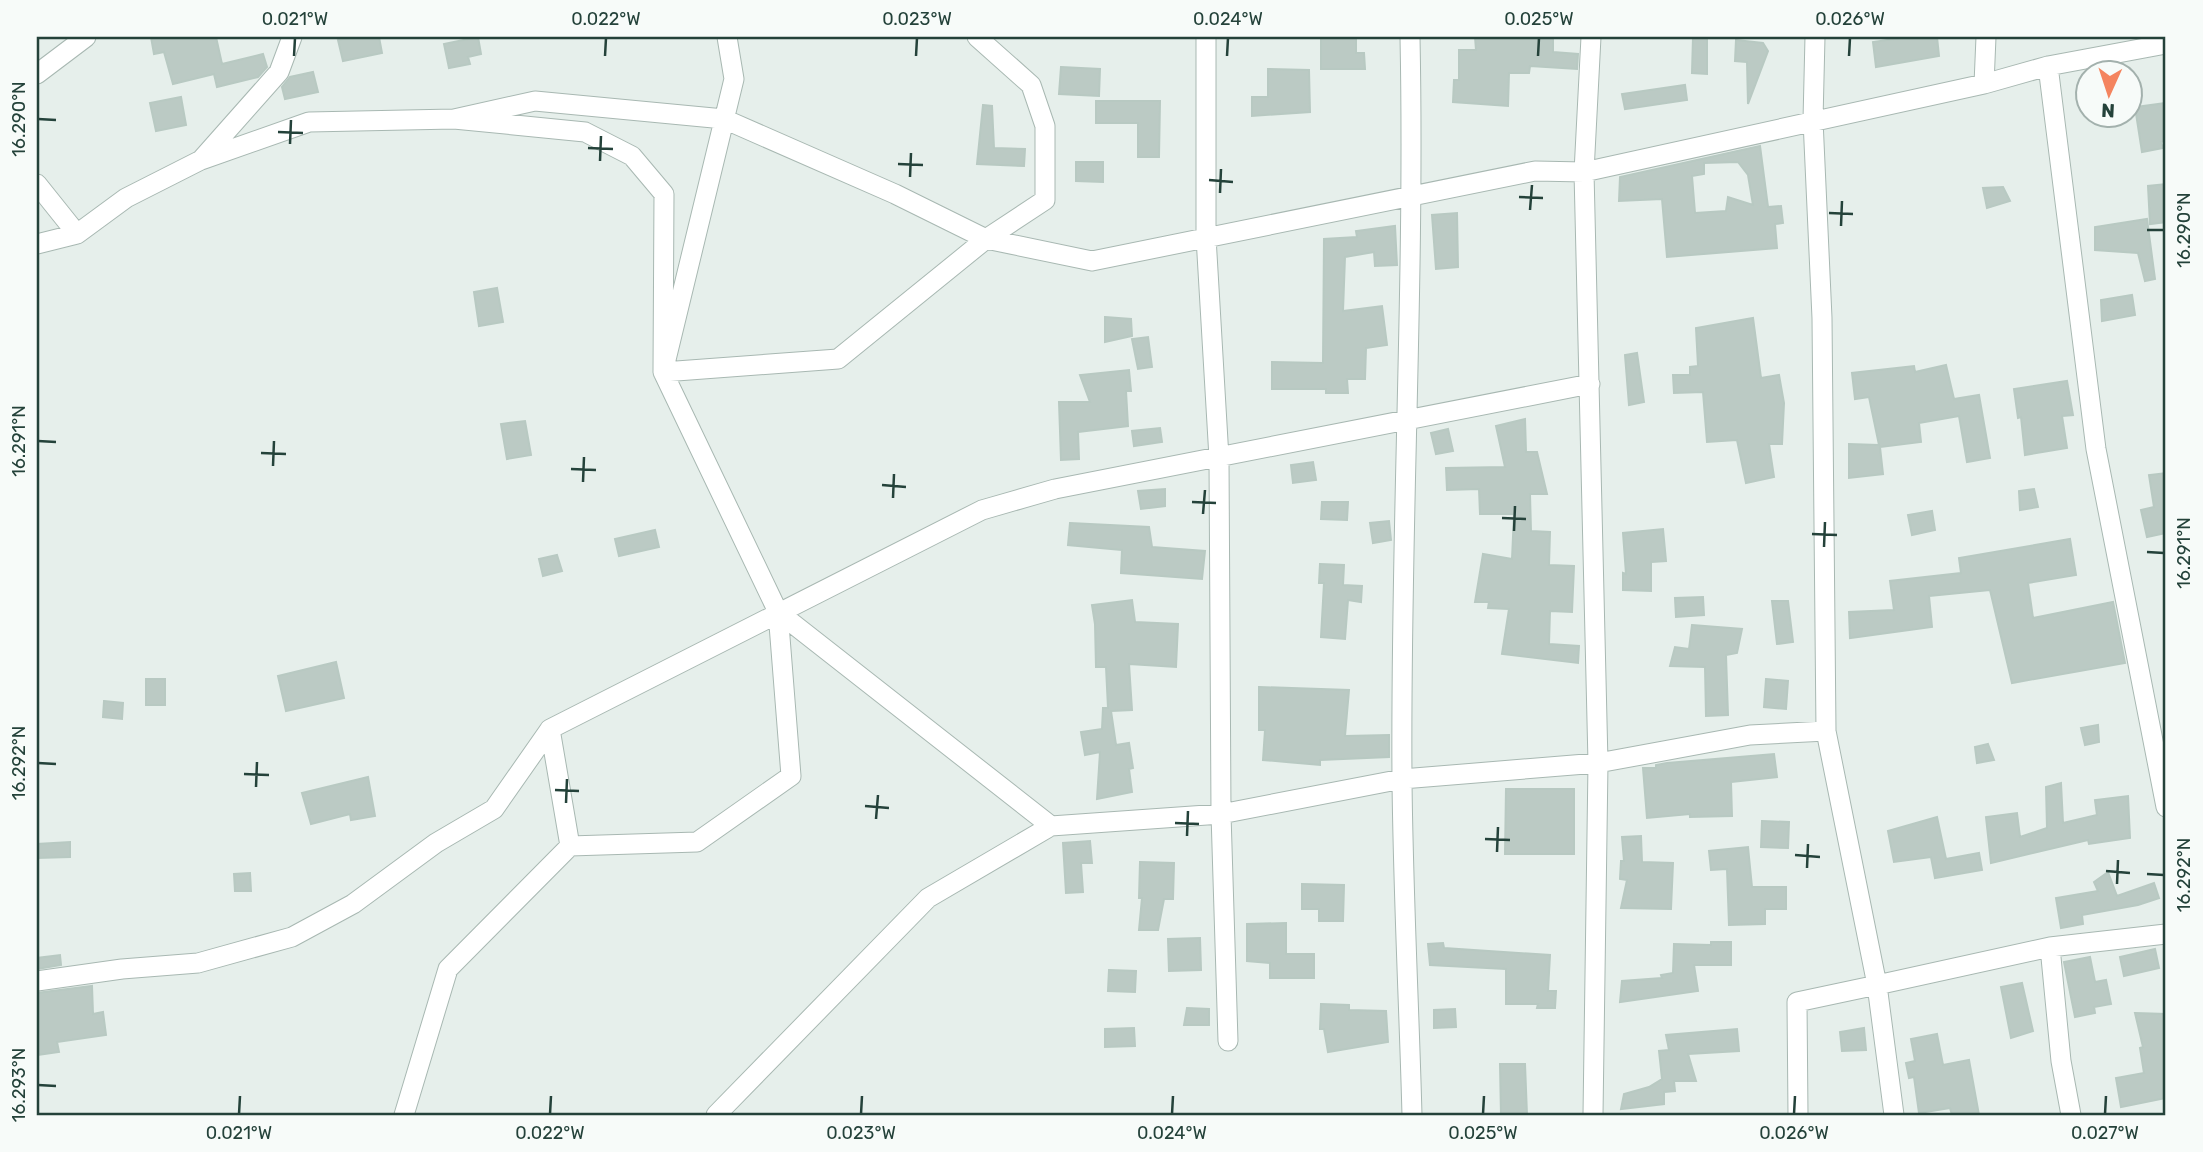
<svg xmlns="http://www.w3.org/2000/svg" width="2203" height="1152" viewBox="0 0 2203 1152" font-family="Rubik,sans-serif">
<rect width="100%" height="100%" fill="#e6efeb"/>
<path fill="#bbcac4" stroke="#b8c9c2" stroke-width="2" fill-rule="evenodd" d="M151,37H216L222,64L263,54L267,67L258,77L217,87L214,74L173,84L164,52L154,54Z
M354,37H379L382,53L343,61L338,40Z
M478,37L481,54L468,57L470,64L449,68L444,44Z
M1321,37H1356V53H1364L1365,69H1321Z
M1475,37H1553V52L1578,54L1577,69L1530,66L1529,73H1509L1508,106L1453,102L1454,80H1459V50H1476Z
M1693,37H1707V74L1692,73Z
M1907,37H1937L1939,56L1876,67L1873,42Z
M1736,40L1763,43L1768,51L1748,104L1747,62L1735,61Z
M1061,67L1100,69L1099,96L1059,94Z
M1268,69L1309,70L1310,112L1252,116V97H1268Z
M313,72L318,92L285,99L282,87L290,77Z
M1685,85L1687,100L1625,109L1622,94Z
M181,97L186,125L156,131L150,103Z
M1096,101H1160L1159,157H1138V123H1096Z
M2166,103V141L2161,142L2163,148L2142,152L2135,107Z
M983,105L992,106L994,148L1025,149L1024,166L977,164Z
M1760,146L1768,207L1781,206L1783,223L1775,224L1777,248L1667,257L1662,199L1619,201L1620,177ZM1738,162L1748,175L1753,205L1728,197L1726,211L1695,213L1692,176L1704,174V163Z
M1076,162H1103V182L1076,181Z
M2166,184V222L2150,224L2148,186Z
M2003,187L2010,201L1987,208L1983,188Z
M1457,213L1458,267L1436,269L1432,215Z
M2147,219L2155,279L2145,281L2138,253L2095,250V227Z
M1395,226L1397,265L1375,266L1374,252L1345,257L1343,311L1382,306L1387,345L1366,348L1365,379H1347L1348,393H1326V389H1272V362L1323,363L1324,239L1357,237L1356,231Z
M497,288L503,322L479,326L474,292Z
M2132,295L2135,315L2102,321L2101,300Z
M1105,317L1131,319L1132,336L1105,342Z
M1753,318L1761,378L1779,375L1784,403L1782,444H1769L1774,477L1746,483L1737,440L1707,442L1703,392L1674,393L1673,375H1690V367L1698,366L1696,328Z
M1148,337L1152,367L1138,369L1132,339Z
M1637,353L1644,402L1629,405L1625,355Z
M1946,365L1954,399L1979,395L1990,458L1967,462L1959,416L1919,423L1921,442L1880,447L1883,474L1849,478V444L1879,445L1869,397L1855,399L1852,373L1914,366L1915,372Z
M1129,370L1131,391H1126L1128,426L1078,432L1079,459L1061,460L1059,402H1090L1080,375Z
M2067,381L2073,415L2062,416L2067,448L2025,455L2021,417L2018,418L2014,389Z
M1525,419L1526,452H1537L1547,494H1530L1531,531L1550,532L1549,565L1574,566L1572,612L1550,611L1549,644L1579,646L1578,663L1502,654L1509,609L1488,608L1489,602H1475L1483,554L1512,559L1514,514H1480L1479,489L1447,490L1446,468L1505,467L1496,426Z
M525,421L531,455L507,459L501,424Z
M1160,428L1162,442L1134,446L1132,431Z
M1448,429L1453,451L1436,454L1431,433Z
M1313,462L1316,480L1293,483L1291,465Z
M2166,473V533L2147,537L2141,510L2154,507L2149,475Z
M1165,489V506L1141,509L1138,491Z
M2034,489L2038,507L2020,510L2019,491Z
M1322,502H1348L1347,520L1321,519Z
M1932,511L1935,530L1912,535L1908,515Z
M1389,521L1391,540L1373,543L1370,523Z
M1070,523L1149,527L1152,547L1205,551L1202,579L1121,573L1122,550L1068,545Z
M1663,529L1666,561L1651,562V591L1623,590V573L1626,574L1623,533Z
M655,530L659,547L619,556L615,539Z
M2070,539L2076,575L2028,583L2033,618L2113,602L2125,663L2012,683L1990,590L1929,596L1932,627L1850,638L1849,612L1894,610L1890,581L1961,573L1959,558Z
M557,555L562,571L543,576L539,559Z
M1320,564L1344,565L1343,585L1362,586L1361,602L1348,600L1345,639L1321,637L1324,583H1319Z
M1703,597L1704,615L1676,617L1675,598Z
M1132,600L1135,622L1178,624L1176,667L1129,664L1132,710L1111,711L1116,745L1129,743L1133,768L1129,769L1132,792L1097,799L1100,752L1085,755L1081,732L1102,729L1103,708H1108L1106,667H1096L1095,624L1092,605Z
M1772,601H1788L1793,642L1777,644Z
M1692,625L1742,629L1737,653L1726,655L1728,715L1706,716L1705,667L1670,666L1675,647L1689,649Z
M336,662L344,698L286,711L278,676Z
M146,679H165V705H146Z
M1766,679L1788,681L1786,709L1764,707Z
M1259,687L1349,690L1345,736L1389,735V757L1320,760V765L1263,760L1265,730H1259Z
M104,701L123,703L122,719L103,717Z
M2098,725L2099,742L2085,745L2081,728Z
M1988,744L1994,760L1977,763L1975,747Z
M1774,754L1777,777L1731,782L1732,816L1690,817V814L1647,818L1643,768H1656V765L1667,763Z
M368,777L375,816L351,820L350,814L311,824L302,793Z
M2061,783L2063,823L2097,815L2095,800L2128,796L2130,838L2089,844L2088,840L1991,863L1986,817L2017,813L2020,837L2047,828L2046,787Z
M1506,789H1574V854H1505Z
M1937,817L1946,859L1979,853L1982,870L1935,878L1931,857L1894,862L1888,831Z
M1762,821L1789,822L1788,848L1761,847Z
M1641,836L1642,862L1673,863L1671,909L1621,908L1627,880L1620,879L1621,861H1624L1622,837Z
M1090,841L1092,863H1081L1083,892L1066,893L1063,843Z
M70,842V857L37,858V844Z
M1748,847L1752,887H1786V909H1765V924L1729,925L1727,869L1711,870L1709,851Z
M1140,862L1174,863L1173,899H1164L1158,930H1139L1142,898H1139Z
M2108,872L2117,896L2154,883L2159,898L2138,905L2082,915L2083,924L2061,928L2056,898L2098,891L2094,882Z
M250,873L251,891H235L234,874Z
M1302,884L1344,885L1343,921H1319V909H1302Z
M1286,923V954H1314V978H1270V963L1247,961V924Z
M1200,938L1201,970L1169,971L1168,939Z
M1711,942H1731V965H1694L1698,991L1620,1002L1622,981L1662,978L1661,975L1673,973L1674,944L1711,945Z
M1443,943L1444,948L1550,955L1548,991H1556L1555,1008H1537L1538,1004H1506V969L1430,965L1428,944Z
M2155,949L2159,968L2124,976L2120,957Z
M60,955L61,965L37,969V958Z
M2090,957L2095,982L2106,980L2111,1004L2094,1007L2095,1013L2075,1017L2064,962Z
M1109,970L1136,971L1135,992L1108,991Z
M2022,983L2033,1031L2011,1038L2001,987Z
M92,986L93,1014L103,1012L106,1035L57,1042L59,1052L37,1055V993Z
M1321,1004L1349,1005V1010L1386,1011L1388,1042L1328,1052L1324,1029H1320Z
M1187,1008L1209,1009V1025H1184Z
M1455,1009L1456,1027L1434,1028V1010Z
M2135,1013L2166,1014V1098L2121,1107L2116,1078L2144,1073L2140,1048L2143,1047Z
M1134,1028L1135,1046L1105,1047V1029Z
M1864,1028L1866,1050L1842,1051L1840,1032Z
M1737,1029L1739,1051L1688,1054L1696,1081H1674L1675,1091L1664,1092V1104L1621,1109L1624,1094L1649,1087L1662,1079L1659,1051L1669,1050L1666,1035Z
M1937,1034L1943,1065L1969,1060L1979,1115H1952L1950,1108L1919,1113L1914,1077L1909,1078L1906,1063L1915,1061L1911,1039Z
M1500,1064H1525L1527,1115H1501Z"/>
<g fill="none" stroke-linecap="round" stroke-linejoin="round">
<g stroke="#a8b8b2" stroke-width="21">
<path id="minor" d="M727,37L734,79L663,372L778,612L1051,826
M977,37L1031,85L1045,126V200L986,239L1092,261L1535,171L1584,172L1984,84L2048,66L2166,44
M1206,37V237L1219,458L1221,814L1228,1041
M1410,37C1415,284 1400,532 1402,779C1403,891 1409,1003 1412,1115
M1591,37L1584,172L1598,763L1593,1115
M1815,37L1813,120L1822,318L1826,731
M2048,66L2096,449L2166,807
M37,74L86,37
M1984,84L1986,37
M201,160L309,122L454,119L535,101L724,119L895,194L986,239L838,359L663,372L664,194L632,156L585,132L454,119
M37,184L77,234
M37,244L77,234L126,198L201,160L279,72L292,37
M570,846L697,842L791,776L778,612
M2050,947L2061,1061L2071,1115
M37,981L122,969L198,963L292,937L353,904L436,843L494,809L550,729
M404,1115L448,969L570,846L550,729L982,510L1055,489L1590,384
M716,1115L928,898L1051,826L1221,814L1402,779L1598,763L1750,735L1826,731L1877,985L2050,947L2166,934
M1798,1115L1797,1002L1877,985L1894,1115"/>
</g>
<use href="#minor" stroke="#fff" stroke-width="19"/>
</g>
<path fill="none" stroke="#24423a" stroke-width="2.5" d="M294,56L295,38M605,56L606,38M916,56L917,38M1227,56L1228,38M1538,56L1539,38M1849,56L1850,38M38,119L56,120M278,132L303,133M290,144L291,120M588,148L613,149M600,161L601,136M898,164L923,165M910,177L911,153M1209,180L1233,182M1220,193L1221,169M1519,197L1543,198M1530,210L1532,185M1829,213L1853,214M1841,226L1842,201M2147,230H2164M38,441L56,442M261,453L286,454M273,466L274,441M571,469L596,470M583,482L584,457M882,485L906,487M893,498L894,474M1192,502L1216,503M1203,514L1205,490M1502,518L1526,519M1514,531L1515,506M1812,534L1837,535M1824,547L1825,522M2147,552L2164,553M38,763L56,764M244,774L269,775M256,787L257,762M555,790L579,791M566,803L567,779M865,806L889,808M876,819L878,795M1175,823L1199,824M1187,836L1188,811M1485,839L1510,840M1497,852L1498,827M1795,855L1820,857M1807,868L1808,844M2106,871L2130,873M2147,874L2164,875M2117,884L2118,860M38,1085L56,1086M239,1114L240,1096M550,1114L551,1096M861,1114L862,1096M1172,1114L1173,1096M1483,1114L1484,1096M1794,1114L1795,1096M2105,1114L2106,1096"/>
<rect width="2203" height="1152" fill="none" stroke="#f7fbf9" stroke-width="77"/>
<g transform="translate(2109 94) rotate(183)"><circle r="33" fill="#f7fbf9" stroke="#a3b1ad" stroke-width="2"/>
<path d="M0-5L12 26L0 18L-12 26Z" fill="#f4845f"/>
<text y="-10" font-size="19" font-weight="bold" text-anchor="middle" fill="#24423a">N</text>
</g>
<rect x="38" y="38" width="2126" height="1076" fill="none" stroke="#24423a" stroke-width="2.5"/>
<g font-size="18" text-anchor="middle" fill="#24423a">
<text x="295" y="25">0.021°W</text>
<text x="606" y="25">0.022°W</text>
<text x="917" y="25">0.023°W</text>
<text x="1228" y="25">0.024°W</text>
<text x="1539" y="25">0.025°W</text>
<text x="1850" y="25">0.026°W</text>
<text transform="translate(19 119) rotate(-90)" y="6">16.290°N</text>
<text transform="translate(2184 230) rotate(-90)" y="6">16.290°N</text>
<text transform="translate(19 441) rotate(-90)" y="6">16.291°N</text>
<text transform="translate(2184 553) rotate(-90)" y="6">16.291°N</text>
<text transform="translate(19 763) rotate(-90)" y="6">16.292°N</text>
<text transform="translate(2184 875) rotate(-90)" y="6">16.292°N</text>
<text transform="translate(19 1085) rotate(-90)" y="6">16.293°N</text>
<text x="239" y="1139">0.021°W</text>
<text x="550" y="1139">0.022°W</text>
<text x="861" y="1139">0.023°W</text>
<text x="1172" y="1139">0.024°W</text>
<text x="1483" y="1139">0.025°W</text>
<text x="1794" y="1139">0.026°W</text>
<text x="2105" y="1139">0.027°W</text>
</g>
</svg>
